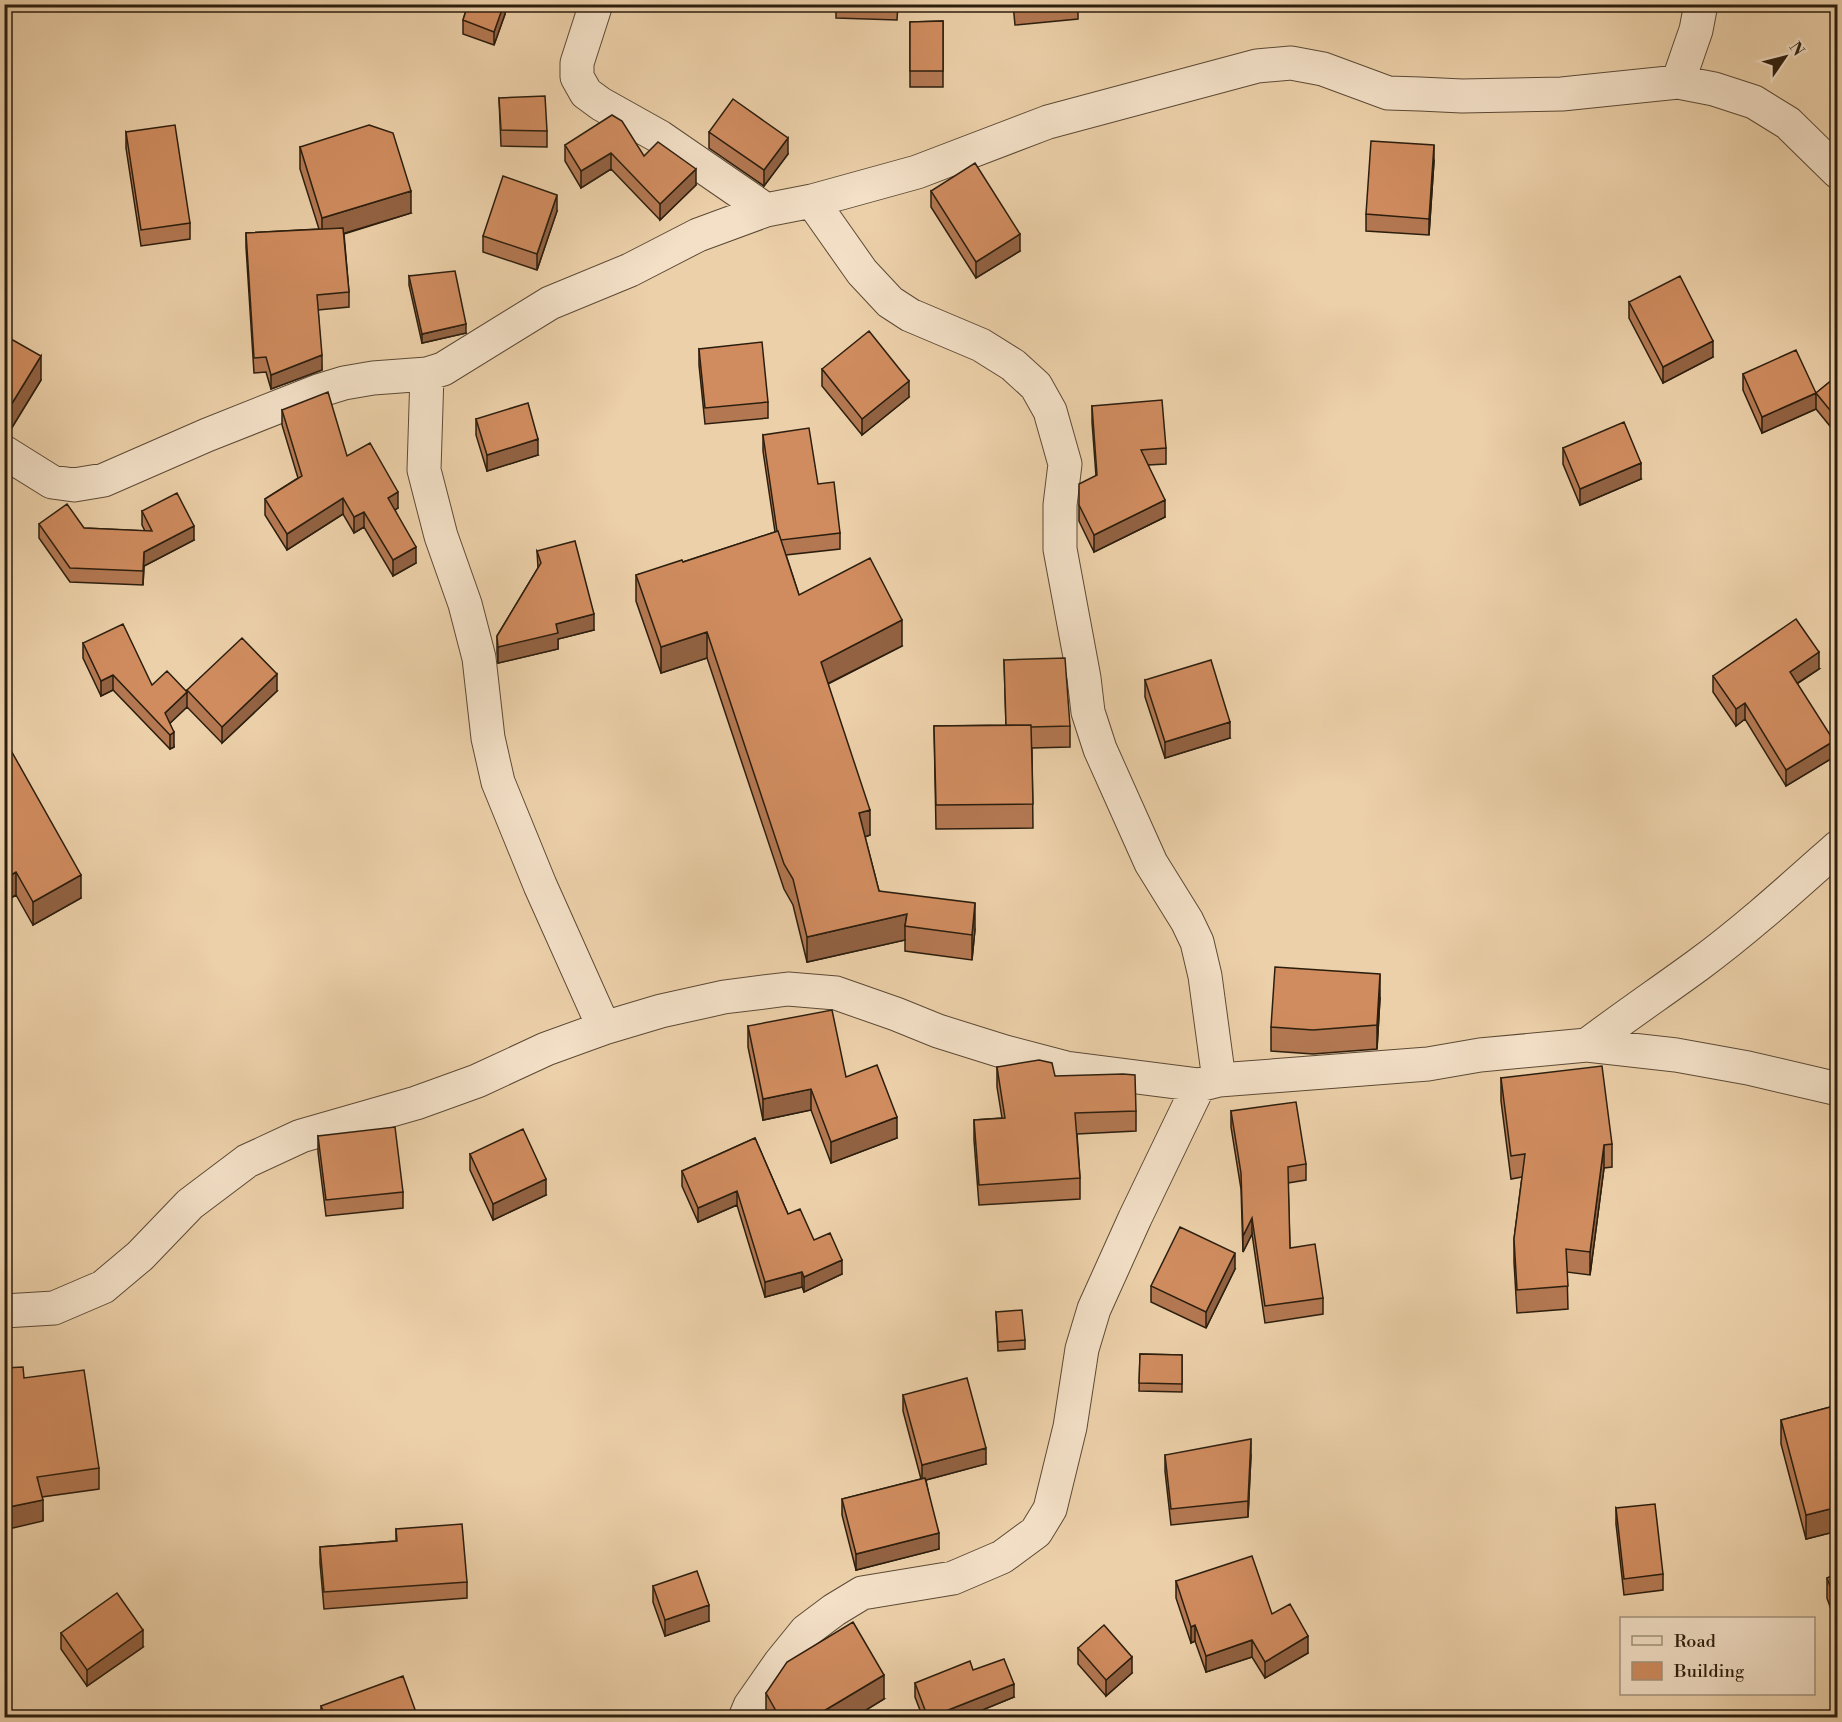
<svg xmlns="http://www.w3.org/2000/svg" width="1842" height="1722" viewBox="0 0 1842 1722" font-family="'Libre Bodoni',serif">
<rect width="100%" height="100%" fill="#ecd0a9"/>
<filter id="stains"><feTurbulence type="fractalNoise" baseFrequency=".00333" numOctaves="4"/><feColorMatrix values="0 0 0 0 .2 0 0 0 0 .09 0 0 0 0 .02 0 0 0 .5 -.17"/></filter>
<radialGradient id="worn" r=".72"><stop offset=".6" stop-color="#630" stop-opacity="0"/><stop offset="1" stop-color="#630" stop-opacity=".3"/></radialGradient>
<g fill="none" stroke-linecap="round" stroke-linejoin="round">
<g stroke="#5c4a35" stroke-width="35">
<path id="minor" d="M596,4L577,63V77L586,93L601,104L660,137L766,210
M1678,82L1696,30L1701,4
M812,201L862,272L890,302L910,315L981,345L1013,365L1036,386L1050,411L1065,464L1060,505V549L1084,678L1088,712L1100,749L1151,863L1187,921L1197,942L1205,976L1219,1080
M427,374L424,470L441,536L465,604L479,658L488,738L498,782L540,885L604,1028
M4,452L52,482L74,485L104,480L207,435L318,391L344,383L373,378L427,374L443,369L550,303L630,270L698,235L766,210L812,201L917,172L1048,122L1257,66L1291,63L1323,69L1388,93L1420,94L1462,96L1562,94L1678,82L1714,89L1754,102L1788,123L1838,172
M1587,1045C1624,1017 1661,992 1698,965C1747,929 1793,887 1838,847
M4,1311L54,1308L103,1287L140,1256L190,1204L247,1161L301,1136L416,1103L477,1081L546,1049L604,1028L661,1011L724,997L788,989L836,993L896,1014L938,1031L1005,1052L1066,1068L1199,1085L1219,1080L1428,1064L1480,1055L1587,1045L1676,1055L1748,1068L1838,1089
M745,1718L750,1706L780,1663L806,1631L834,1610L862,1593L953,1578L1002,1557L1036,1532L1050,1509L1070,1427L1082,1349L1094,1309L1135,1218L1199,1085"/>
</g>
<use href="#minor" stroke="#f3e0c7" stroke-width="33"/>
</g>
<path fill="#b37852" stroke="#2c1e0e" stroke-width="1.5" d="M468,4H506L505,14L494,45L463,34V20Z
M836,4H898L897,20L836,18Z
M1013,4H1078V19L1015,25Z
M943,21V87H910V22Z
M499,98L547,131V147L501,146Z
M126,132L190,223V239L141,246L126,148Z
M709,132L788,154L764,186L709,148Z
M565,145L644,156L696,185L660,220L611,169L581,188L565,161Z
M300,147L411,213L344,234L349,292V307L318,310L322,370L271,389L266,372L254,373L246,247V233L319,229L300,169Z
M1434,161L1429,235L1366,231V214Z
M931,191L1020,251L976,278L931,207Z
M557,211L537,270L483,252V236Z
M409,276L466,333L422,343L409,285Z
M1629,302L1713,357L1663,383L1629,318Z
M4,335L41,380L8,434H4Z
M699,349L768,402V418L705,424L699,365Z
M822,369L909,397L862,435L822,386Z
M1743,374L1816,393L1838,375V436L1816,409L1762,433L1743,390Z
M1092,406L1166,448V464L1148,465L1165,517L1094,552L1079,521V505L1096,476L1092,422Z
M282,410L347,456L398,508L395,510L416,563L393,576L364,527L354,533L343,514L287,550L265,515V499L298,478L282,425Z
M476,419L538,455L487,471L476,435Z
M763,435L818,484L840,533V549L786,555L799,595L902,646L828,684L870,835L865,837L879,891L975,929L972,960L905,951V940L807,962L793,905L784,889L707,658L661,673L636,601V575L683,562L775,532L763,451Z
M1563,448L1641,479L1580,505L1563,464Z
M142,511L194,540L144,566L143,585L70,582L39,538V524L84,528L145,531L142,525Z
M537,551L594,630L558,639V649L498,663L497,652V636L538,568Z
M83,643L152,685L187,692V690L277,691L222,743L187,707L170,723L174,747L170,749L113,690L101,696L83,658Z
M1004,660L1070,726V747L1032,748L1033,828L936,829L934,726L1006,725Z
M1819,669L1797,684L1834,757L1786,786L1745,719L1736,726L1713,692V676Z
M1145,680L1230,738L1165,758L1145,697Z
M4,738L81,898L33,925L16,895L4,902Z
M1380,998L1377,1049L1313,1054L1271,1051V1027Z
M748,1026L846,1077L897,1138L831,1163L811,1110L763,1120L748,1047Z
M997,1067L1055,1076L1136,1111V1131L1077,1134L1080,1178V1199L979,1205L974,1140V1120L1002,1118L997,1087Z
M1501,1078L1612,1144V1167L1604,1168L1590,1275L1567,1272L1568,1309L1517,1313L1514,1262V1239L1522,1177L1511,1179L1501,1101Z
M1231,1111L1306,1164V1180L1288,1183L1290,1248L1323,1298V1314L1265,1323L1252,1234L1243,1252L1241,1189L1231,1127Z
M318,1136L403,1192V1208L326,1216L318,1152Z
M755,1138L788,1214L814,1240L842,1274L804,1292L802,1287L765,1297L737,1205L698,1222L682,1186V1171Z
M470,1154L546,1195L493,1220L470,1170Z
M1235,1269L1206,1328L1151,1302V1286Z
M996,1312L1025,1340V1349L998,1351Z
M1140,1354L1182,1355V1392L1139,1391Z
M1835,1362H1838V1386L1835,1379Z
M24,1378L99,1468V1489L42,1497L43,1521Z
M903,1395L986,1464L926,1480L939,1549L856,1570L842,1515V1499L921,1479L903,1411Z
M1838,1405V1531L1806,1539L1781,1444V1420Z
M1165,1455H1251L1248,1517L1171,1525L1165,1471Z
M1616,1508L1663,1574V1590L1624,1595L1616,1524Z
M396,1529L467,1582V1598L324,1609L320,1563V1547L396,1541Z
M1838,1574V1629L1827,1598V1578Z
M1176,1581L1272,1614L1308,1653L1265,1678L1252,1657L1206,1672L1195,1641L1191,1643L1176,1598Z
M653,1586L709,1621L665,1636L653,1602Z
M61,1633L143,1647L87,1686L61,1649Z
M1078,1648L1132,1673L1106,1696L1078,1664Z
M973,1670L1014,1697L963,1718H923L915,1697V1683Z
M766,1693L884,1699L853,1718H766Z
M321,1706L418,1718H321Z"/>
<path fill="#926242" stroke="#2c1e0e" stroke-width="1.5" d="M503,4H506L505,14L494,45V32Z
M788,138V154L764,186V170Z
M1434,145V161L1429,235V219Z
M611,153V169L581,188V171Z
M696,169V185L660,220V204Z
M411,191V213L322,240V218Z
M557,195V211L537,270V254Z
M1020,234V251L976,278V262Z
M466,324V333L422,343V334Z
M1713,341V357L1663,383V367Z
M322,355V370L271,389V375Z
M41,356V380L8,434V410Z
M909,381V397L862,435V419Z
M1816,393V409L1762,433V417Z
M538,439V455L487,471V455Z
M1641,463V479L1580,505V489Z
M398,492V508L388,514V498Z
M343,498V514L287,550V534Z
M1165,500V517L1094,552V535Z
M364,512V527L354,533V517Z
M194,526V540L144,566L143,585L144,552Z
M416,547V563L393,576V560Z
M594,614V630L558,639V649L498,663V647L556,624Z
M902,620V646L821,687V662Z
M707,632V658L661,673V647Z
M1819,652V669L1790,688V672Z
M277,674V691L222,743V727Z
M113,675V690L101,696V681Z
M187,692V707L165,728V713Z
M1745,703V719L1736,726V709Z
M1230,722V738L1165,758V742Z
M174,732V747L170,749V735Z
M1834,741V757L1786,786V770Z
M870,810V835L859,839V813Z
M16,872V895L4,902V879Z
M81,875V898L33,925V902Z
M975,903V929L972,960V935Z
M907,914L905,926V940L807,962V937Z
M1380,974V998L1377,1049V1025Z
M811,1089V1110L763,1120V1099Z
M897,1117V1138L831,1163V1142Z
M1604,1145V1168L1590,1275V1252Z
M546,1179V1195L493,1220V1204Z
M737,1191V1205L698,1222V1208Z
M1252,1218V1234L1243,1252V1236Z
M1235,1253V1269L1206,1328V1312Z
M842,1260V1274L804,1292V1277Z
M802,1272V1287L765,1297V1282Z
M1251,1439V1455L1248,1517V1501Z
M986,1448V1464L922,1481V1465Z
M43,1500V1521L4,1530V1508Z
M1838,1507V1531L1806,1539V1515Z
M939,1533V1549L856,1570V1554Z
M709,1605V1621L665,1636V1620Z
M1195,1625V1641L1191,1643V1627Z
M143,1630V1647L87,1686V1670Z
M1308,1636V1653L1265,1678V1662Z
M1252,1640V1657L1206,1672V1656Z
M1132,1657V1673L1106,1696V1680Z
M884,1675V1699L853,1718H812Z
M1014,1684V1697L963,1718H928Z"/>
<path fill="#d08c5f" stroke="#2c1e0e" stroke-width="1.5" d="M468,4H504L494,32L463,20Z
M1014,4H1063L1015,9Z
M943,21V71H910V22Z
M545,96L547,131L501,130L499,98Z
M733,99L788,138L764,170L709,132Z
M612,115L622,121L644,156L658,142L696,169L660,204L611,153L581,171L565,145Z
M175,125L190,223L141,230L126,132Z
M369,125L393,133L411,191L322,218L300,147Z
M1371,141L1434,145L1429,219L1366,214Z
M975,163L1020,234L976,262L931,191Z
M503,176L557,195L537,254L483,236Z
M343,228L349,292L317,295L322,355L271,375L266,357L254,358L246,233Z
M455,271L466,324L422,334L409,276Z
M1680,276L1713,341L1663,367L1629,302Z
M869,331L909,381L862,419L822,369Z
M4,335L41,356L8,410H4Z
M762,342L768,402L705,408L699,349Z
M1796,350L1816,393L1762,417L1743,374Z
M1838,375V420L1816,393Z
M328,392L347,456L370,443L398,492L388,498L416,547L393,560L364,512L354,517L343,498L287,534L265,499L302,476L282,410Z
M1162,400L1166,448L1141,450L1165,500L1094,535L1079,505V484L1097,475L1092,406Z
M528,403L538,439L487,455L476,419Z
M1624,422L1641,463L1580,489L1563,448Z
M809,428L818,484L834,482L840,533L781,540L778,531H777L763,435Z
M177,493L194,526L144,552L143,571L70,568L39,524L67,504L84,528L152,531L142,511Z
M778,531L799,595L870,558L902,620L821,662L870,810L859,813L879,891L975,903L972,935L905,926L907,914L807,937L793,879L784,864L707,632L661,647L636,575L682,560L683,562Z
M575,541L594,614L556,624L558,633L498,647L497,636L541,563L537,551Z
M1796,619L1819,652L1790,672L1834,741L1786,770L1745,703L1736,709L1713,676Z
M123,624L152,685L167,671L187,692L165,713L174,732L170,735L113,675L101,681L83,643Z
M242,638L277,674L222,727L187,690Z
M1065,658L1070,726L1031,727V725H1006L1004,660Z
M1211,660L1230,722L1165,742L1145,680Z
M1031,725L1033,804L936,805L934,726Z
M4,738L81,875L33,902L16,872L4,879Z
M1275,967L1380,974L1377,1025L1313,1030L1271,1027Z
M832,1010L846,1077L877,1065L897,1117L831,1142L811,1089L763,1099L748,1026Z
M1039,1060L1052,1063L1055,1076L1123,1074L1135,1075L1136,1111L1075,1113L1080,1178L979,1185L974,1120L1005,1118L997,1067Z
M1602,1066L1612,1144L1604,1145L1590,1252L1566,1249L1568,1286L1517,1290L1514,1239L1525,1154L1511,1156L1501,1078Z
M1296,1102L1306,1164L1288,1167L1290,1248L1315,1244L1323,1298L1265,1306L1252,1218L1243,1236L1241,1173L1231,1111Z
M395,1127L403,1192L326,1200L318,1136Z
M523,1129L546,1179L493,1204L470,1154Z
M755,1138L788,1214L800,1209L814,1240L830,1233L842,1260L804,1277L802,1272L765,1282L737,1191L698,1208L682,1171Z
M1180,1227L1235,1253L1206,1312L1151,1286Z
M1022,1310L1025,1340L998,1342L996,1312Z
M1140,1354L1182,1355V1384L1139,1383Z
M23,1367L24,1378L84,1370L99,1468L37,1477L43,1500L4,1508V1368Z
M967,1378L986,1448L922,1465L903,1395Z
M1838,1405V1507L1806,1515L1781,1420Z
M1251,1439L1248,1501L1171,1509L1165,1455Z
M925,1478L939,1533L856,1554L842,1499Z
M1655,1504L1663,1574L1624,1579L1616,1508Z
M462,1524L467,1582L324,1592L320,1547L397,1541L396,1529Z
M1252,1556L1272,1614L1290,1604L1308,1636L1265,1662L1252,1640L1206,1656L1195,1625L1191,1627L1176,1581Z
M697,1571L709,1605L665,1620L653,1586Z
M1838,1574V1608L1827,1578Z
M117,1593L143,1630L87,1670L61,1633Z
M853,1622L884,1675L812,1718H780L766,1693L787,1662Z
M1104,1625L1132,1657L1106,1680L1078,1648Z
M1004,1659L1014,1684L928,1718L915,1683L970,1661L973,1670Z
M403,1676L418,1718H326L321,1706Z"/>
<rect width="1842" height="1722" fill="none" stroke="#ecd0a9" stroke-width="24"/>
<rect x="6" y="6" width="1830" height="1710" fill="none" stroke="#2c1e0e" stroke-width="3"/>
<rect x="12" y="12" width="1818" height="1698" fill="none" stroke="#2c1e0e" stroke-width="1.5"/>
<rect x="1620" y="1617" width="195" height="78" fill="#f3e0c7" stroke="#a3927d" stroke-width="1.5"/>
<rect x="1632" y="1636" width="30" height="9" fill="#f3e0c7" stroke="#a3927d" stroke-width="1.5"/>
<text x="1674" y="1647" font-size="18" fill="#2c1e0e">Road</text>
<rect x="1632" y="1662" width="30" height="18" fill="#d08c5f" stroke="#a3927d" stroke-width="1.5"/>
<text x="1674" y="1677" font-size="18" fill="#2c1e0e">Building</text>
<g transform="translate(1785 57) rotate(55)" stroke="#f3e0c7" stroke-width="4.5" paint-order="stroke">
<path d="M0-4.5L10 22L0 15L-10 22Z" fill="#2c1e0e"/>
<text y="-9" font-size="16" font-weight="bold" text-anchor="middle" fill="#2c1e0e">N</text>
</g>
<rect width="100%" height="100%" filter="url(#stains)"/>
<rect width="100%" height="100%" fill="url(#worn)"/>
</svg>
